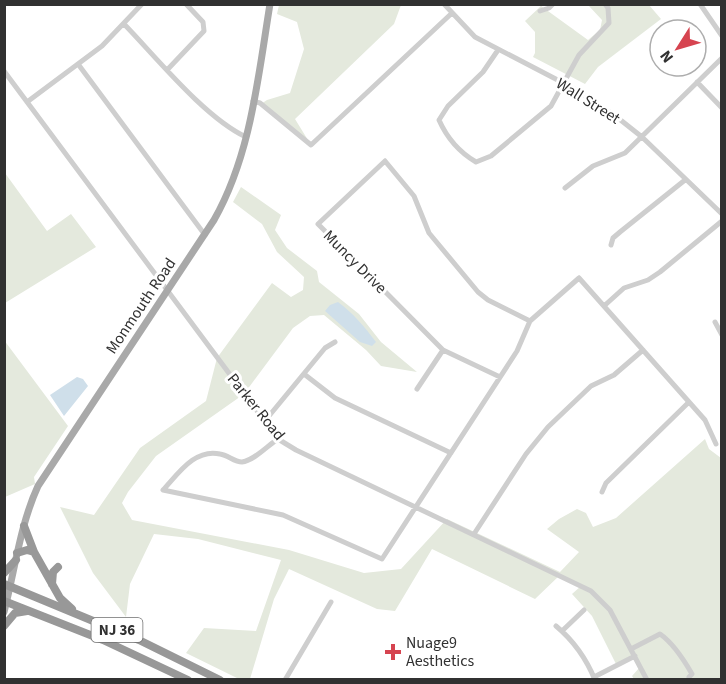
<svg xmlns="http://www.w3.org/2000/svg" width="726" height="684" viewBox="0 0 726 684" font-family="'Source Sans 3',sans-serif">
<rect width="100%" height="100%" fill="#fff"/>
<path fill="#e4e9dd" d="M279,5H401L394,24L295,119L311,145L261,104L267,100L290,93L304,49L297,22L277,14Z
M588,5H649L661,19L598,67L585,84L533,57L535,53V32L525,21L541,6L588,40L600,30L602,20Z
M5,173L47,231L71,214L96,247L5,303Z
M241,187L281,215L275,230L287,248L317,271L319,282L359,314L381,342L417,372L381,366L366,350L324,315L310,316L293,328L244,394L156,456L128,492L122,503L132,520L289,550L364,573L401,569L447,519L560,572L579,552L547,529L559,519L577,509L586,513L593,527L616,518L705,439L709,449L721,458V679H634L632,676L640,667L635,657L617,666L592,616L572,594L581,586L560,575L535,599L432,549L395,611L377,609L289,569L274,599L250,679H239L186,653L204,628L256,631L281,560L198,539L154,534L130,584L126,617L93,573L60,507L94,515L140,448L206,401L217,358L272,283L291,297L303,290L304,277L277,252L262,224L233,202Z
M4,340L68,426L34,477L35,484L5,497Z"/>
<path fill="#cfdfea" d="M338,302C353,313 364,326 376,342L372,346L360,342L325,311L330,305Z
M77,377L83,379L88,386L64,416L50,395Z"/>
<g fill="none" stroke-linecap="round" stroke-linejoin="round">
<path stroke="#cecece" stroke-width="5" d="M444,4L475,37L573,88L613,114L642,137L722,214
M700,4L722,36
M540,11L549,8L553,4
M124,24C157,58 204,117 246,137
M498,50L483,72L448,106L439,120C447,138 459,152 476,162L491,156L551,106L579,55L609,23L608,8L605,4
M78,64L205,235
M168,69L204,31L203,22L186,4
M4,71L278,439L296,450L591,591L610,610L647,680
M697,82L722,108
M253,101L260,103L311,145L452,13
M27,102L102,46L142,4
M385,161L414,196L429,233L478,292L488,300L530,321
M565,188L593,166L625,153L722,58
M318,224L443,350L500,377
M318,224L385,161
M611,245L613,238L620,232L685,180
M579,278L705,420L716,444
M604,306L624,288L648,280L660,272L722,221
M715,322L722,335
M304,374L335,398L451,453
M417,389L443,350
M264,422L325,348L335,342
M278,439C268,445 254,461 242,462C234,462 228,455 220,454C195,448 178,474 163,490L283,515L382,559L517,351L530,321L579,278
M602,492L606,483L689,402
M474,534L526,454L548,427L591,386L614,375L643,350
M556,626C574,641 586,658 595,680
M562,631L584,610
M631,649L660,634C673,643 684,660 692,674L689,677
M594,677L635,656
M285,680L331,602"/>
<path stroke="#a9a9a9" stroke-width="7" d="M4,612C15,570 20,525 38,486L214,220C251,155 258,77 270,4"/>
<path stroke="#989898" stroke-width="8" d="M24,526L34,552
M17,553L27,550L34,552L60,598L72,609
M4,573L16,560
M4,584L139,640L220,680
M52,584L53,572L58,567
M4,601L103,640L188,680
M4,626L15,613L27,611"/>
</g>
<path fill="#d64450" stroke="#fff" stroke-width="2" d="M390 643h6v6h6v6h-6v6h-6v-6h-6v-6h6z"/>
<g text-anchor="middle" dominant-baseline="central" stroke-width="6" stroke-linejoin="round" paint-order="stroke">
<rect fill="#fff" stroke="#6f6f6f" stroke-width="1.5" x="91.5" y="618" width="51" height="24" rx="4.5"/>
<g font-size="15" font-weight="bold" fill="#313131">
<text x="117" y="630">NJ 36</text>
</g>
<g font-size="16" fill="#313131" stroke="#fff">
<text transform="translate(588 101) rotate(32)">Wall Street</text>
<text transform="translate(355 262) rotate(45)">Muncy Drive</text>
<text transform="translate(141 306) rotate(-56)">Monmouth Road</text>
<text transform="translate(256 407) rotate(51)">Parker Road</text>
</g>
<g font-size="16" fill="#313131" stroke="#fff" text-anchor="start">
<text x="406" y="643">Nuage9<tspan x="406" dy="18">Aesthetics</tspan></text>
</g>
</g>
<rect width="726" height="684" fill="none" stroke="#313131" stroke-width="12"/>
<g transform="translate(678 48) rotate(233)"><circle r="28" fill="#ffffff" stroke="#adadad" stroke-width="1.5"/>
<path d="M0-4.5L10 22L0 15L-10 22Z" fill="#d64450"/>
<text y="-9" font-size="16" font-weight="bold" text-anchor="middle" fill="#313131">N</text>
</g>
</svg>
